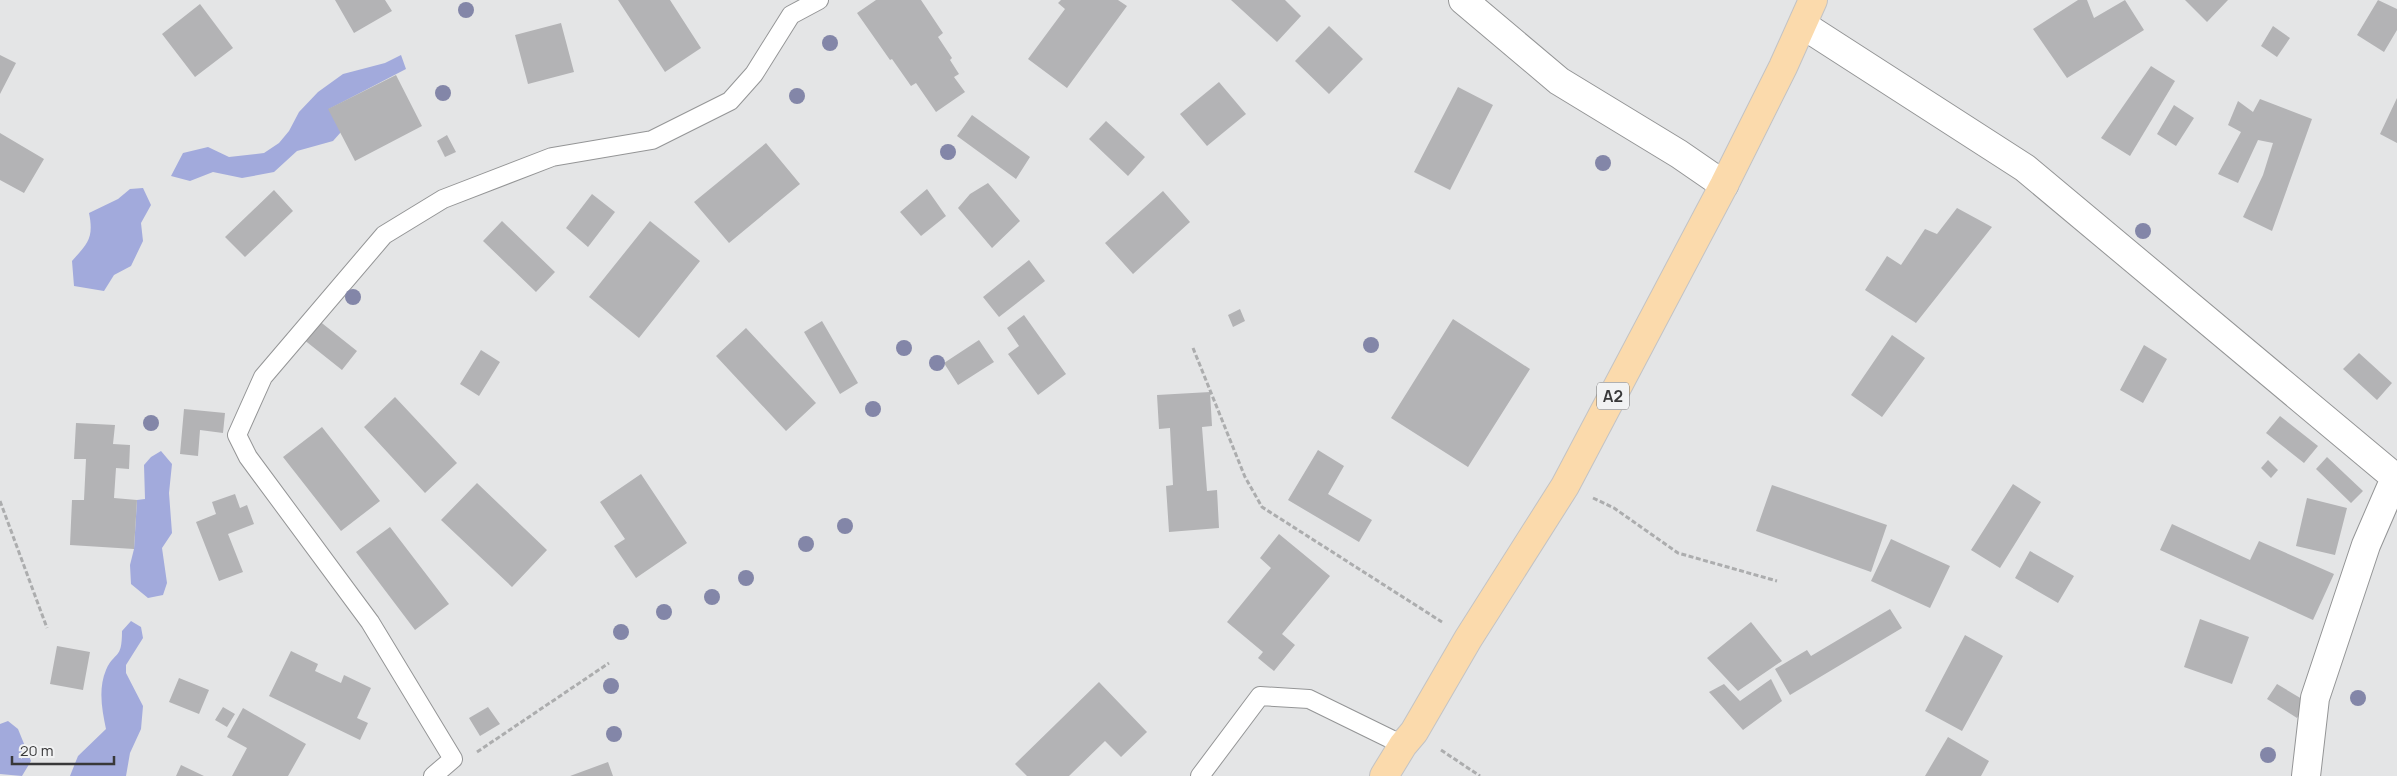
<svg xmlns="http://www.w3.org/2000/svg" width="2397" height="776" viewBox="0 0 2397 776" font-family="Manrope,sans-serif">
<rect width="100%" height="100%" fill="#e4e5e6"/>
<path fill="#a2aadc" d="M401,55L406,69L329,109L341,132L333,141L297,151L274,172L242,178L213,172L190,181L171,176L183,153L208,147L229,157L264,153L279,143L289,131L299,112L318,92L343,74L385,63Z
M143,188L151,205L141,223L143,241L131,266L114,275L104,291L74,286L72,261C88,243 94,238 89,213L118,199L130,189Z
M161,451L172,464L169,493L172,533L162,548L167,583L163,595L148,598L131,584L130,565L134,549L137,500L145,499L144,465L151,457Z
M131,621L141,627L143,638L126,665V673L143,706L141,729L130,753L126,776H70L78,756L106,729C102,710 98,689 106,670C115,650 122,661 122,631Z
M8,721L18,729L31,761L22,776L0,774V724Z"/>
<path fill="#b3b3b5" d="M335,0H385L392,11L354,33Z
M618,0H670L701,48L665,72Z
M876,0H921L943,33L938,37L952,58L950,60L959,74L954,77L965,92L936,112L916,83L911,86L892,59L890,60L857,13Z
M1061,0H1118L1127,6L1067,88L1028,59L1065,9L1058,3Z
M1231,0H1285L1301,16L1277,42Z
M2078,0H2087L2094,18L2125,0L2144,30L2067,78L2033,29Z
M2185,0H2228L2207,22Z
M2378,0L2397,9V30L2384,52L2357,35Z
M200,4L233,48L195,77L162,34Z
M561,23L574,72L528,84L515,35Z
M1329,26L1363,59L1329,94L1295,61Z
M2273,26L2290,38L2277,57L2261,46Z
M0,55L16,63L0,94Z
M2151,66L2175,81L2130,156L2101,138Z
M396,75L422,126L355,161L328,109Z
M1219,82L1246,114L1207,146L1180,114Z
M1458,87L1493,105L1450,190L1414,172Z
M2397,98V143L2380,134Z
M2260,99L2312,119L2272,231L2243,217L2263,175L2273,143L2258,140L2238,183L2218,174L2241,132L2228,125L2238,101L2253,112Z
M2174,105L2194,118L2176,146L2157,134Z
M972,115L1030,157L1016,179L957,136Z
M1106,121L1145,157L1128,176L1089,139Z
M0,133L44,159L24,193L0,180Z
M447,135L456,152L445,157L437,141Z
M766,143L800,184L729,243L694,202Z
M988,183L1020,221L992,248L958,208L970,194Z
M927,189L946,216L921,236L900,212Z
M274,190L293,211L245,257L225,237Z
M1163,191L1190,222L1133,274L1105,243Z
M592,194L615,212L588,247L566,228Z
M1957,208L1992,227L1916,323L1865,290L1887,256L1901,265L1925,229L1937,234Z
M502,221L555,272L536,292L483,241Z
M650,221L700,261L639,338L589,297Z
M1029,260L1045,281L999,317L983,297Z
M1240,309L1245,321L1233,327L1228,315Z
M1024,315L1066,374L1038,395L1008,354L1019,346L1007,328Z
M1453,319L1530,369L1468,467L1391,418Z
M318,320L357,351L342,370L303,339Z
M822,321L858,383L840,394L804,332Z
M746,328L816,403L786,431L716,356Z
M1892,335L1925,358L1882,417L1851,395Z
M979,340L994,362L958,385L944,363Z
M2144,345L2167,359L2143,403L2120,390Z
M481,350L500,362L479,396L460,384Z
M2359,353L2392,383L2377,400L2343,369Z
M1210,392L1212,426L1202,427L1207,491L1217,490L1219,528L1169,532L1166,486L1173,485L1170,428L1159,429L1157,395Z
M395,397L457,463L425,493L364,427Z
M184,409L225,413L223,433L200,430L198,456L180,454Z
M2280,416L2318,446L2304,463L2266,433Z
M76,423L115,425L113,444L130,445L129,469L116,468L114,498L137,500L134,549L70,545L72,500H84L86,459H74Z
M322,427L380,501L341,531L283,457Z
M1318,450L1344,466L1328,494L1372,520L1359,542L1288,500Z
M2327,457L2363,491L2351,503L2316,469Z
M2268,460L2278,470L2271,478L2261,468Z
M641,474L687,543L636,578L614,546L625,539L600,502Z
M477,483L547,550L512,587L441,520Z
M2013,484L2041,502L2000,568L1971,550Z
M1772,485L1887,525L1871,572L1756,531Z
M235,494L240,508L247,505L254,524L228,534L243,572L219,581L196,522L216,514L212,502Z
M2307,498L2347,508L2335,555L2296,546Z
M2172,524L2250,560L2259,541L2334,574L2313,620L2160,550Z
M390,527L449,604L415,630L356,552Z
M1279,534L1330,576L1282,634L1295,645L1274,671L1258,658L1263,652L1227,622L1271,568L1260,558Z
M1891,539L1950,566L1930,608L1871,581Z
M2030,551L2074,576L2058,603L2015,578Z
M1890,609L1902,628L1790,695L1775,669L1807,650L1811,656Z
M2200,619L2249,637L2232,684L2184,667Z
M1751,622L1782,661L1738,691L1707,658Z
M1965,635L2003,656L1962,731L1925,711Z
M57,646L90,652L83,690L50,684Z
M291,651L318,664L315,671L341,683L344,675L371,688L357,718L368,723L360,740L269,696Z
M179,678L209,690L199,714L169,702Z
M1771,679L1782,701L1743,730L1709,692L1724,684L1740,701Z
M1099,682L1147,732L1121,757L1105,741L1069,776H1027L1015,764Z
M2277,684L2307,702L2297,718L2267,699Z
M223,707L235,714L227,727L215,720Z
M488,707L500,724L480,736L469,718Z
M243,708L306,744L288,776H232L247,748L227,737Z
M1948,737L1989,761L1981,776H1925Z
M608,762L613,776H570Z
M181,765L204,776H176Z"/>
<g fill="none" stroke-linecap="round" stroke-linejoin="round">
<g stroke="#949596" stroke-width="20">
<path id="lane" d="M433,776L453,759L370,622L248,457L237,435L263,377L384,235L443,199L552,157L652,140L730,101L754,74L791,15L819,0
M1200,776L1260,696L1309,699L1403,745"/>
</g>
<g stroke="#949596" stroke-width="30">
<path id="street" d="M1463,0L1559,81L1679,154L1724,185
M1803,25L2025,168L2397,479
M2306,776L2315,698L2366,545L2395,478"/>
</g>
<g stroke="#c3c3c4" stroke-width="30">
<path id="primary" d="M1384,776L1403,745L1414,732L1468,639L1565,486L1724,185L1783,67L1813,0"/>
</g>
<path stroke="#acadae" stroke-width="3" stroke-dasharray="5 2.5" stroke-linecap="butt" d="M1193,348L1245,477L1262,507L1442,622
M1593,498L1614,508L1678,553L1777,581
M0,501L47,628
M1441,750L1480,776
M477,752L609,663"/>
<use href="#lane" stroke="#fff" stroke-width="18"/>
<use href="#street" stroke="#fff" stroke-width="28"/>
<use href="#primary" stroke="#fbdaac" stroke-width="28"/>
</g>
<g fill="#8386a8">
<circle cx="466" cy="10" r="8"/>
<circle cx="830" cy="43" r="8"/>
<circle cx="443" cy="93" r="8"/>
<circle cx="797" cy="96" r="8"/>
<circle cx="948" cy="152" r="8"/>
<circle cx="1603" cy="163" r="8"/>
<circle cx="2143" cy="231" r="8"/>
<circle cx="353" cy="297" r="8"/>
<circle cx="1371" cy="345" r="8"/>
<circle cx="904" cy="348" r="8"/>
<circle cx="937" cy="363" r="8"/>
<circle cx="873" cy="409" r="8"/>
<circle cx="151" cy="423" r="8"/>
<circle cx="845" cy="526" r="8"/>
<circle cx="806" cy="544" r="8"/>
<circle cx="746" cy="578" r="8"/>
<circle cx="712" cy="597" r="8"/>
<circle cx="664" cy="612" r="8"/>
<circle cx="621" cy="632" r="8"/>
<circle cx="611" cy="686" r="8"/>
<circle cx="2358" cy="698" r="8"/>
<circle cx="614" cy="734" r="8"/>
<circle cx="2268" cy="755" r="8"/>
</g>
<g text-anchor="middle" dominant-baseline="central" stroke-width="4" stroke-linejoin="round" paint-order="stroke">
<rect fill="#f1f2f3" stroke="#707071" stroke-width="1" x="1597" y="382.5" width="32" height="27" rx="4"/>
<g font-size="16" font-weight="bold" fill="#383839">
<text x="1613" y="396">A2</text>
</g>
</g>
<path d="M12 756v8h102v-8" fill="none" stroke="#383839" stroke-width="2.5"/>
<text x="20" y="756" font-size="15" fill="#383839" stroke="#f1f2f3" stroke-width="4" paint-order="stroke">20 m</text>
</svg>
